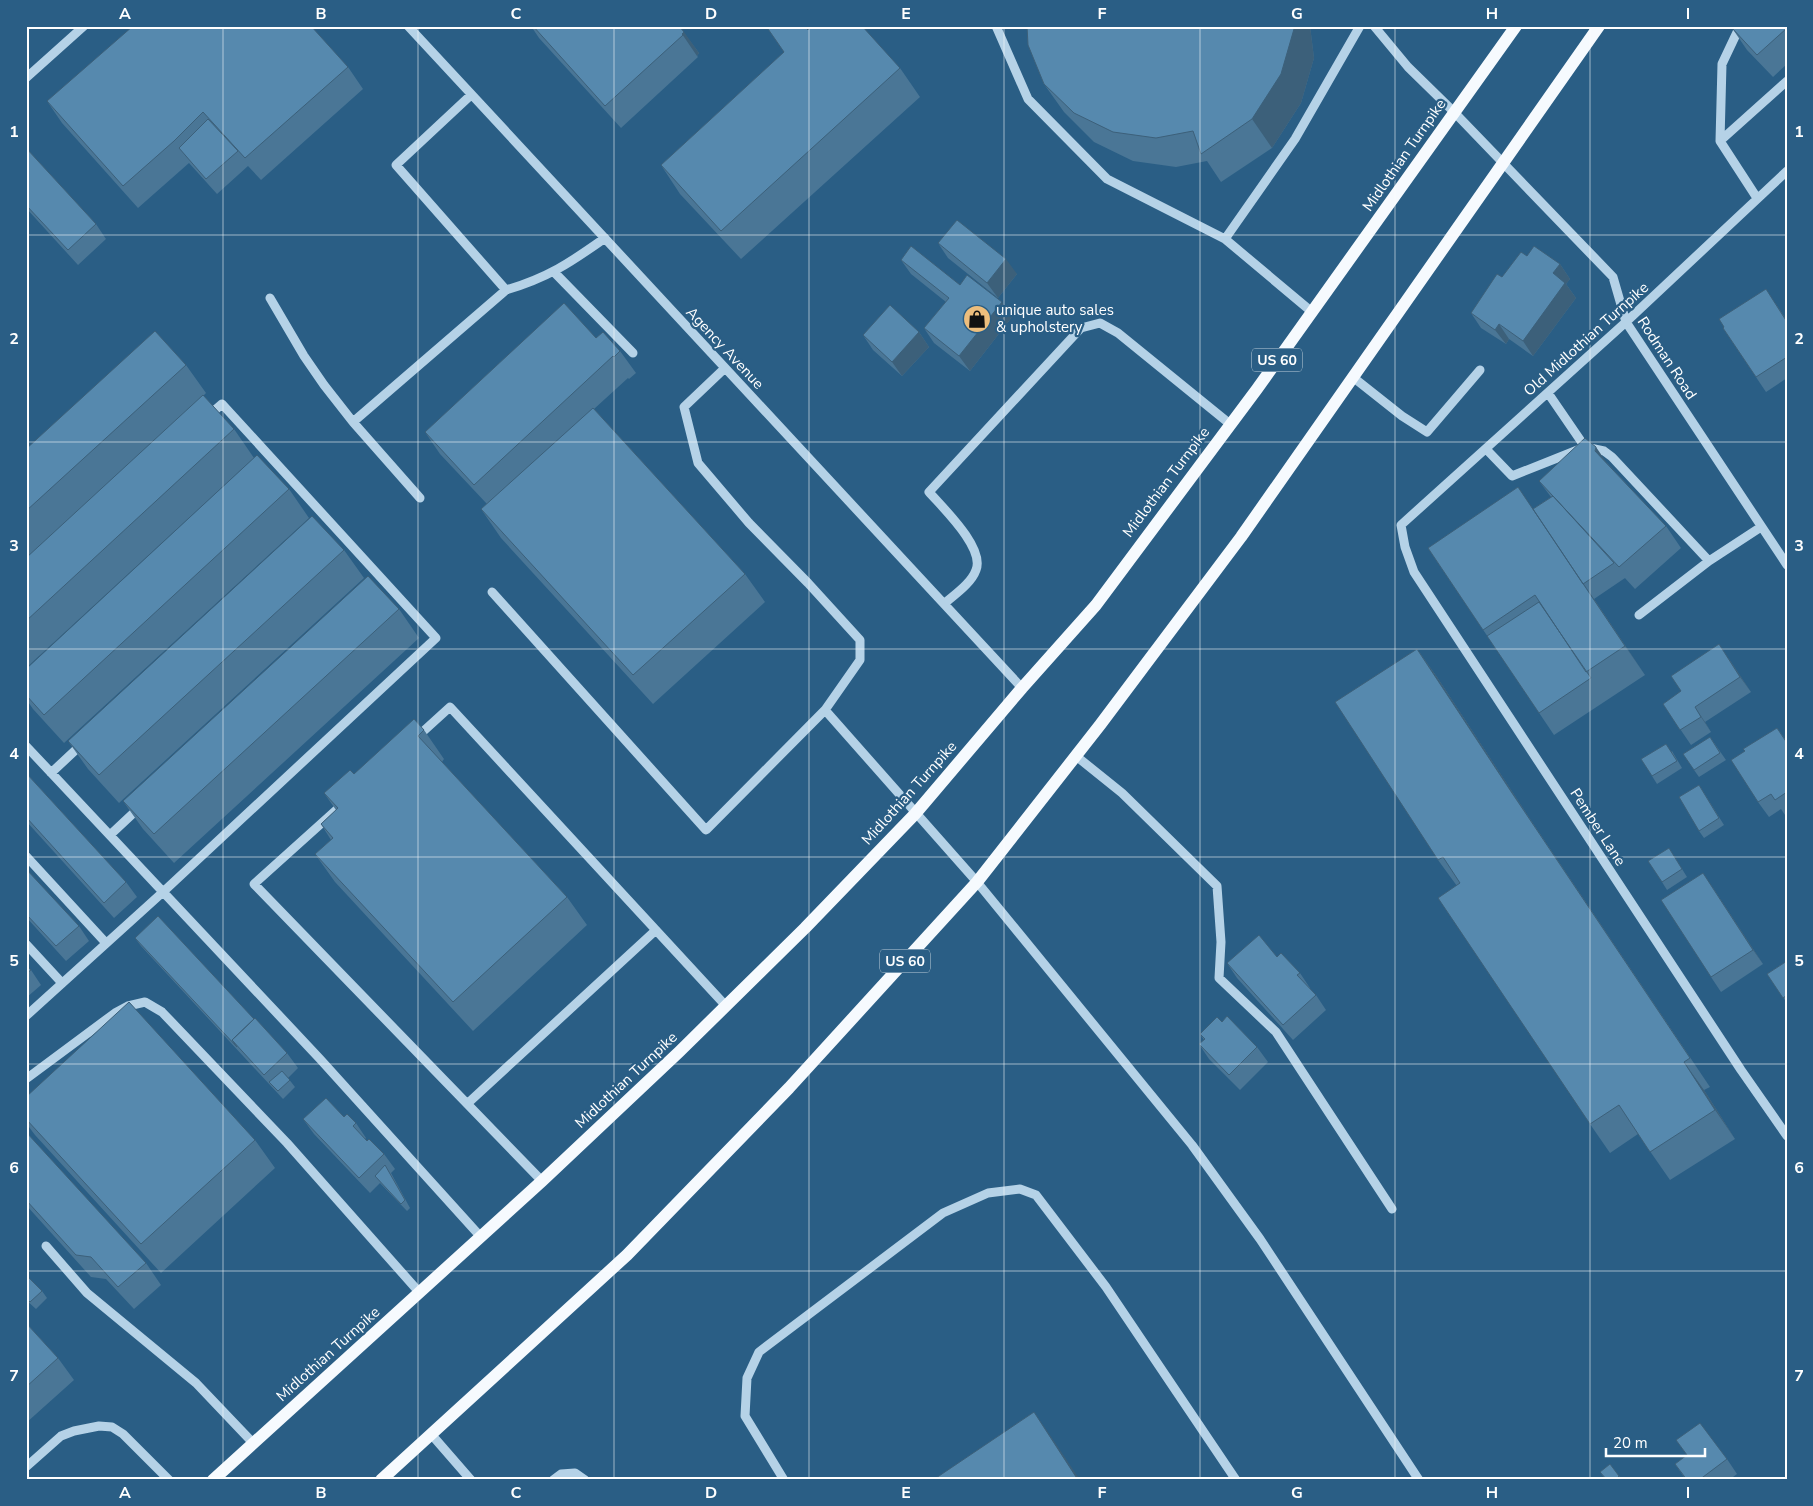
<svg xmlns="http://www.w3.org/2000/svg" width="1813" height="1506" viewBox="0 0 1813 1506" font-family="'Nunito Sans',sans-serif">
<rect width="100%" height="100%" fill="#2a5e85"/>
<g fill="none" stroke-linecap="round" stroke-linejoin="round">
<path stroke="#b5d2e7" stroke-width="9" d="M408,26L1022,688
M996,26L1028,99L1107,179L1225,239
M1374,26L1408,67L1454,112L1613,277L1626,322L1787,565
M1740,26L1722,64L1720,141L1757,198
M26,78L84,26
M471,95L396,165L506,290C547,278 570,263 605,238
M1720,141L1787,81
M1787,171L1626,322L1401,525L1405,547L1414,572L1741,1070L1787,1136
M554,272L633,353
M270,298L304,356L324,385L353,422L506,290
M1312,312L1225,239L1295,139L1360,26
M725,368L684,407L698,463L749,523L808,583L860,640V660L825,710L977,882L1192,1145L1260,1239L1419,1480
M1354,378L1402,416L1427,432L1480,370
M1548,393L1585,447
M353,422L420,498
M1486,449L1512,476L1585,447L1604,451L1612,457L1709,561L1761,527
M492,592L706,830L825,710
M944,604C954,595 971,584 976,570C985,548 943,508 929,492L1081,328L1100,323L1118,333L1230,424
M1639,615L1709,561
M417,737L450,707L726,1006
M26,746L320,1059L480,1236
M1076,756L1122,793L1217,886L1221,942L1219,978L1276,1032L1392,1209
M51,773L82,744
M344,803L254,884L542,1181
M110,835L141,806
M26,856L106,943
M26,944L62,983
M26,1016L163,892L436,638L222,404L207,417
M26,1079L115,1013L128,1006L145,1002L162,1012L287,1143L419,1292
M467,1104L656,930
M46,1246L87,1293L196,1383L253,1443
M431,1434L471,1480
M26,1467L61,1436L74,1431L99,1426L112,1427L123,1434L169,1480
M553,1480L561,1474L575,1473L585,1480
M784,1480L745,1416L747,1378L759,1352L943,1213L988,1193L1020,1189L1036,1195L1106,1287L1236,1480"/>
<path stroke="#f6fafe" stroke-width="12" d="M213,1480L542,1181L679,1052L805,928L915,814L1022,688L1096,605L1257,389L1516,26
M381,1480L627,1255L789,1088L977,882L1100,725L1241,537L1599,26"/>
</g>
<path fill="#4a7696" d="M531,26H684L681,29L699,53L697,56L698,57L621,128L539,38Z
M1027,26H1310L1314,58L1301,103L1272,148L1221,182L1207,161L1176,167L1133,161L1094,142L1064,112L1044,84Z
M1787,26V64L1773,77L1747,50L1732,28Z
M808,30L900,68L920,97L741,259L680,194L661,165Z
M348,67L363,89L261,180L248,166L217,194L189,163L138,208L62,123L47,101Z
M26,148L96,224L106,239L78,265L26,208Z
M938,243L1017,274L998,298L948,258Z
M1527,256L1560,264L1570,279L1566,284L1576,298L1533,356L1509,339L1506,344L1481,328L1471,313L1502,277Z
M901,260L960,285L1012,317L970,371L934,343L924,328L946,302L911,274Z
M1776,304L1787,321V378L1766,392L1723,328Z
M919,332L929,347L902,376L873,350L863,335Z
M596,338L620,351L636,373L629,379L628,378L594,409L745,574L765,602L653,704L501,538L481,509L487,504L440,454L425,432Z
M186,365L206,393L203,396L234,429L254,458L26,668V449Z
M1607,463L1666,526L1681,548L1635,589L1624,577L1625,578L1594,599L1645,675L1554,735L1428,548L1533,509L1551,497L1539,481Z
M289,489L309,518L64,743L33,709L26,699V669Z
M344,550L364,578L119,803L88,769L68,741Z
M399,609L419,638L174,863L143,829L123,801Z
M1417,649L1437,677L1532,822L1710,1087L1704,1090L1735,1139L1670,1180L1638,1134L1610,1153L1590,1124L1457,886L1438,860Z
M1729,659L1751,692L1705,722L1711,732L1691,745L1663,704Z
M1777,728L1787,742V814L1785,815L1781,809L1769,817L1758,802Z
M424,730L444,759L442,762L567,897L587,925L473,1031L335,882L315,854L331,840L321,824L336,810L324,793Z
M1710,737L1726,760L1699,777L1694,770Z
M1672,751L1682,768L1657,784L1652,776Z
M26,773L126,882L137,897L114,918L26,821Z
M1699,785L1724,825L1704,838L1699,831Z
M1674,856L1687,877L1667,890L1662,882Z
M26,869L79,926L89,941L66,961L26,917Z
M1713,888L1763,964L1721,992L1711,977Z
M135,938L254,1019L287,1053L298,1068L288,1078L295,1087L283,1099L141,946Z
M1277,957L1300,973L1310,988H1309L1316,995L1326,1010L1293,1040L1237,978L1227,963Z
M1787,961V1003L1767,974Z
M26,965L31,970L41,985L26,998Z
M1222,1022L1257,1047L1268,1062L1240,1090L1209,1059L1199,1044L1204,1040L1200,1034Z
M26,1097L255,1140L275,1168L161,1273L35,1135L26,1123Z
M344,1117L356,1123L366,1138L365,1139L384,1154L395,1169L391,1173L410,1208L407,1211L380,1183L370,1193L314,1134L303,1119Z
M26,1132L146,1263L161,1285L134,1309L106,1279L91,1277L26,1205Z
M26,1279L42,1291L47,1298L36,1309L26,1300Z
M26,1323L58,1358L74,1380L26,1423Z
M1676,1440L1727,1459L1737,1474L1729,1480H1686L1675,1464L1687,1455Z
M1600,1472L1619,1476L1622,1480H1606Z"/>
<path fill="#3c607a" d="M1293,26H1310L1314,58L1301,103L1272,148L1252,119Z
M684,32L699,53L697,56L682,34Z
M1006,259L1017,274L998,298L987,283Z
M1560,264L1570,279L1566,284L1576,298L1533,356L1523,341L1553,273Z
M1766,289L1776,304L1787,321V322Z
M1002,302L1012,317L970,371L959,356Z
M1499,324L1509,339L1506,344L1495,330Z
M919,332L929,347L902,376L892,362Z
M1596,447L1611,469L1595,451Z
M1518,487L1538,516L1645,675L1625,646Z
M1719,644L1751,692L1740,677Z
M1417,649L1437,677L1532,822L1710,1087L1512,793Z
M1695,707L1705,722L1711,732L1701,717Z
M1703,873L1713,888L1763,964L1753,950Z
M1684,1062L1704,1090L1735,1139L1715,1110Z
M1034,1412L1054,1441L1080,1480H1078Z"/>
<path fill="#5689ae" stroke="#3c607a" d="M133,26H311L348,67L245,158L203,112L174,141L123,186L47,101Z
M533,26H679L684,32L682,34L683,35L605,106Z
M766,26H805L808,30L812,26H862L900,68L721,231L661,165L784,52Z
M1027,26H1293L1294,29L1281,74L1252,119L1201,154L1193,131L1156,138L1113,132L1074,113L1044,84L1028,45Z
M1733,26H1787V28L1757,55L1732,28Z
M208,119L238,151L206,179L179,148Z
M26,148L96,224L68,250L26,205Z
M957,220L1006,259L987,283L938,243Z
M911,246L960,285L967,275L1002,302L959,356L924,328L949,298L901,260Z
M1534,246L1560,264L1553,273L1565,283L1523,341L1499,324L1495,330L1471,313L1497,274L1502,277L1521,252L1527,256Z
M1766,289L1787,322V357L1756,377L1723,328L1724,327L1719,319Z
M564,303L596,338L603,332L620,351L614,357L613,356L474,485L425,432Z
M890,305L919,332L892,362L863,335Z
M155,331L186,365L26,511V449Z
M203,395L234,429L26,621V558Z
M593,408L745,574L633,675L481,509Z
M1585,438L1596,447L1595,451L1666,526L1619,567L1539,481Z
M257,455L289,489L44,715L26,695V669Z
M1518,487L1625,646L1586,672L1535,595L1483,630L1428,548Z
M1553,496L1614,563L1583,584L1533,509Z
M312,516L344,550L99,775L68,741Z
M368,576L399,609L154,834L123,801Z
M1539,602L1591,678L1539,713L1487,636Z
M1719,644L1740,677L1695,707L1701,717L1680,730L1663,704L1681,691L1671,676Z
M1417,649L1512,793L1690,1058L1684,1062L1715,1110L1650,1152L1619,1105L1590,1124L1438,898L1460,883L1443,857L1438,860L1335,702Z
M414,719L424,730L418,736L567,897L453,1002L315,854L333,838L321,824L338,808L324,793L350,770L354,774Z
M1777,728L1787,743V792L1775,800L1771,794L1758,802L1731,760L1745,751L1743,749Z
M1710,737L1720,753L1694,770L1683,754Z
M1666,744L1677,761L1652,776L1641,759Z
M26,773L126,882L104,903L26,817Z
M1699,785L1719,818L1699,831L1679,797Z
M1669,848L1682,869L1662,882L1648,861Z
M26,869L79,926L56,946L26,914Z
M1703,873L1753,950L1711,977L1661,900Z
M158,916L254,1019L232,1040L237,1047L135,938Z
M1259,935L1277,957L1281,953L1300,973L1297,975L1316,995L1283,1025L1227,963Z
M1787,961V995L1783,998L1767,974Z
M26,965L31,970L26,974Z
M129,1002L255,1140L141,1244L26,1119V1097Z
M1227,1016L1257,1047L1229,1075L1199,1044L1205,1039L1200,1034L1217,1017L1222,1022Z
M255,1018L287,1053L264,1075L232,1040Z
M282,1071L290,1080L278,1091L269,1082Z
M326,1098L344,1117L347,1114L356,1123L353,1126L367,1141L369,1139L384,1154L359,1178L303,1119Z
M26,1132L146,1263L118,1287L91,1257L76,1255L26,1200Z
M385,1165L405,1200L401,1204L375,1176Z
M28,1277L42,1291L30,1302L26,1298V1279Z
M26,1323L58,1358L26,1387Z
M1034,1412L1078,1480H933Z
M1700,1423L1727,1459L1699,1480H1687L1675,1464L1687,1455L1676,1440Z
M1610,1464L1619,1476L1615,1480H1607L1600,1472Z"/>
<path fill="none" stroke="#fff" stroke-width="1" stroke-opacity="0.55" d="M223,26V1480M418,26V1480M614,26V1480M809,26V1480M1004,26V1480M1200,26V1480M1395,26V1480M1590,26V1480M26,235H1787M26,442H1787M26,649H1787M26,857H1787M26,1064H1787M26,1271H1787"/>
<defs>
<g id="shop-disc" transform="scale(1.4375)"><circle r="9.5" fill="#edbe7d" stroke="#2a5e85"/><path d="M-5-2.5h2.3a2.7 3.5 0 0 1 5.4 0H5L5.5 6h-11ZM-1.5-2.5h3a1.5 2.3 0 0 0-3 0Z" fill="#111"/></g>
</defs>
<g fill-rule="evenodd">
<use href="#shop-disc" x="977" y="319"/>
</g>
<g text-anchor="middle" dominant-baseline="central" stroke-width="4.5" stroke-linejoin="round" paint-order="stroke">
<g fill="#2a5e85" stroke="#bfcfda" stroke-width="1">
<rect x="1252" y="348.5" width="50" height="23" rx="4"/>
<rect x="880" y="949.5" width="50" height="23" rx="4"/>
</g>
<g font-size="14" font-weight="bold" fill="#fff">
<text x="1277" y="360">US 60</text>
<text x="905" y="961">US 60</text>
</g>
<g font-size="15" fill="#fff" stroke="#2a5e85">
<text transform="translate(1404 155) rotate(-55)">Midlothian Turnpike</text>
<text transform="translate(1586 339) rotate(-42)">Old Midlothian Turnpike</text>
<text transform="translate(725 348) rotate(47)">Agency Avenue</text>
<text transform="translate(1667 358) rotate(57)">Rodman Road</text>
<text transform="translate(1166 482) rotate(-53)">Midlothian Turnpike</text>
<text transform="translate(909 793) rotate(-48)">Midlothian Turnpike</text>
<text transform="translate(1598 827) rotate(57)">Pember Lane</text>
<text transform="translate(626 1080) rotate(-43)">Midlothian Turnpike</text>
<text transform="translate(328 1354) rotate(-42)">Midlothian Turnpike</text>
</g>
<g font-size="15" fill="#fff" stroke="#2a5e85" text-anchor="start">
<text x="996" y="310">unique auto sales<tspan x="996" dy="17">&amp; upholstery</tspan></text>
</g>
</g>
<rect width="1813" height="1506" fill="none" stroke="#2a5e85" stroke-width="55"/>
<path d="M1606 1448v8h99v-8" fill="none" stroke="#ffffff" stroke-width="2.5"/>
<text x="1613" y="1448" font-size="15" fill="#ffffff" stroke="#2a5e85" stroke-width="4" paint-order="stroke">20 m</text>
<rect x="28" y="28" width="1758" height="1450" fill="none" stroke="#fff" stroke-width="2"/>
<g font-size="16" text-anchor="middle" font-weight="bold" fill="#fff">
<text x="125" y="19">A</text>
<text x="321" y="19">B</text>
<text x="516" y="19">C</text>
<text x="711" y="19">D</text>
<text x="906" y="19">E</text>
<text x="1102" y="19">F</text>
<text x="1297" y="19">G</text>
<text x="1492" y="19">H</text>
<text x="1688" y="19">I</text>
<text x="14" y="137">1</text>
<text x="1799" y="137">1</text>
<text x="14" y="344">2</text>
<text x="1799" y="344">2</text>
<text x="14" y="551">3</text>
<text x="1799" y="551">3</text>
<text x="14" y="759">4</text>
<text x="1799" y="759">4</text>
<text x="14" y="966">5</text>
<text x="1799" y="966">5</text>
<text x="14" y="1173">6</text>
<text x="1799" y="1173">6</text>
<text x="14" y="1381">7</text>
<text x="1799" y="1381">7</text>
<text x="125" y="1498">A</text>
<text x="321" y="1498">B</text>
<text x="516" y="1498">C</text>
<text x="711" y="1498">D</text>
<text x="906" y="1498">E</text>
<text x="1102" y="1498">F</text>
<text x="1297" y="1498">G</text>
<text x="1492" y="1498">H</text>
<text x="1688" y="1498">I</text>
</g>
</svg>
